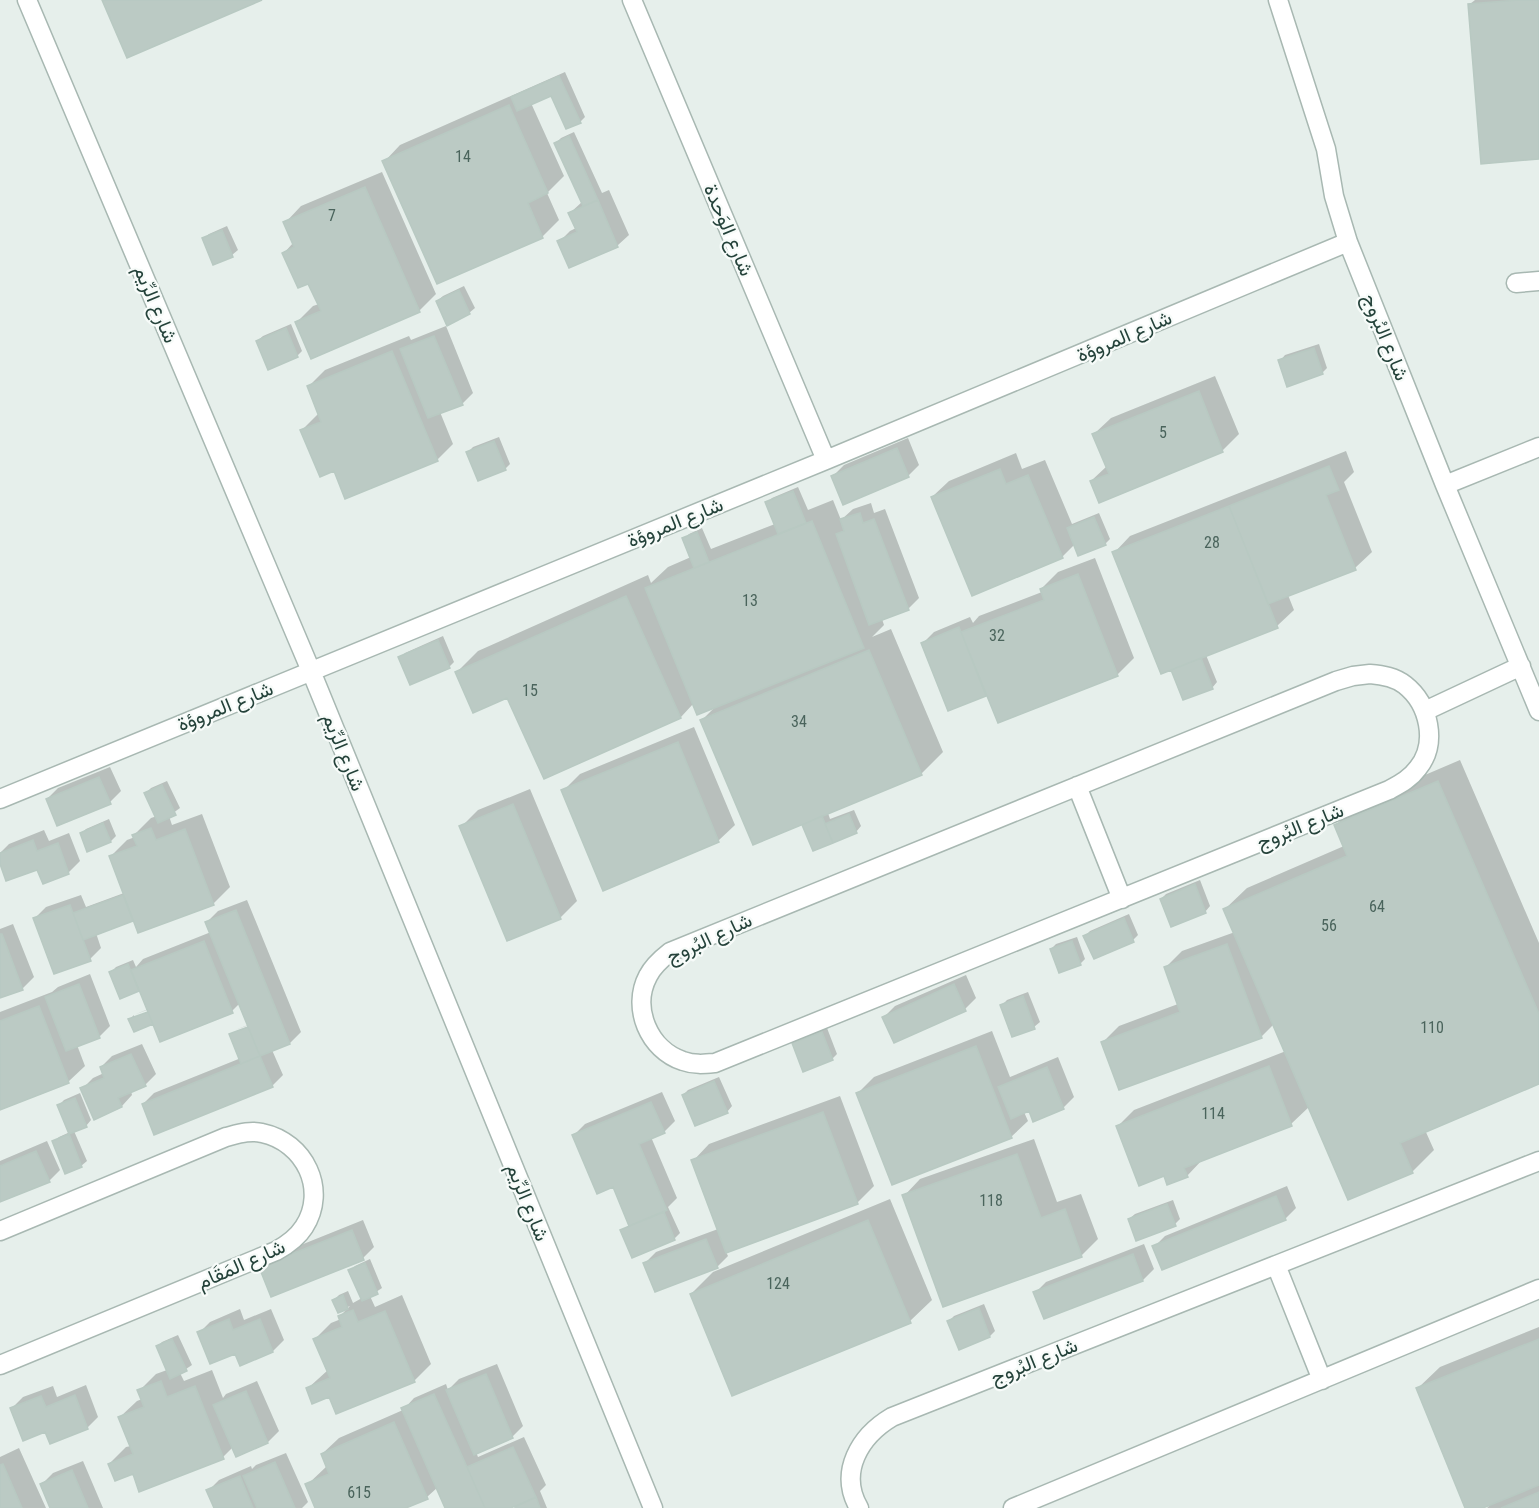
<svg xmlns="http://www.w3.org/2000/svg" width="1539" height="1508" viewBox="0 0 1539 1508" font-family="'Roboto Condensed',Vazirmatn,sans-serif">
<rect width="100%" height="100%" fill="#e6efeb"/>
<path fill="#0003" d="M1475,0H1539V158L1470,4Z
M565,72L585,117L580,122L552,94L531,103L564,176L547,193L559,220L542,237L438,282L384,162L400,145Z
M574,132L602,193L609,190L629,235L618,245L570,266L559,242L570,231L576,228L570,213L583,201L556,143L561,138Z
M382,172L436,294L419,311L297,322L313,306L319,304L309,282L284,253L293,243L285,223L301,206Z
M227,226L238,250L232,255L214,263L203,239L209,234Z
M464,286L475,308L469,313L437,301L443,296Z
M291,324L302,351L297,356L257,341L263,336Z
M446,326L473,393L462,404L440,412L453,444L437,460L335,469L302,430L318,414L309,386L325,370L409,336L411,340Z
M1319,344L1327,368L1322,373L1280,361L1285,355Z
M1215,376L1239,434L1222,451L1091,481L1107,466L1094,434L1111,418Z
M499,437L510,464L505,469L468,452L473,447Z
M908,438L919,465L908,476H833L844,465Z
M1346,451L1354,472L1344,482L1372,552L1355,568L1288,595L1294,610L1277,626L1206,655L1217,682L1212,688L1172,668L1114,553L1130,536Z
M1016,453L1022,469L1045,460L1072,524L1099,513L1110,539L1105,544H1075L1062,557L932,497L949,481Z
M798,487L808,510L833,500L841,520L853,509L871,503L874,513L885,509L919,598L908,609L882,619L884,625L872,637L891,629L943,752L921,774L828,813L830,819L854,810L861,826L856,832L803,825L808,820L702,720L716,706L693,704L681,717L545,777L508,696L457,672L478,651L648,575L651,583L668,567L691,557L684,539L689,534L702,528L711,549L775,524L767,503L772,498Z
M1095,558L1134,658L1118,674L998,721L987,693L949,709L923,643L934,632L970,617L973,623L979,616L1042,592L1041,589L1058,572Z
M443,636L454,662L449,667L400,658L405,653Z
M694,727L735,825L718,841L563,791L580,774Z
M1460,760L1539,943V1082L1425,1130L1434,1150L1412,1172L1310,1106L1291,1124L1203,1159L1187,1176L1165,1174L1118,1126L1134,1110L1286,1051L1274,1024L1261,1037L1103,1042L1119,1026L1178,1004L1165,968L1182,951L1235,932L1225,909L1247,888L1344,846L1336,825L1357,804Z
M110,767L121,791L110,802L47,799L58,788Z
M167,781L180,808L169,816L172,825L202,814L230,887L213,904L134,918L96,933L101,948L90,959L55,972L35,918L46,907L81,895L86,907L124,893L110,857L127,840L135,837L134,835L151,818L157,816L146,793L151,788Z
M530,789L577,901L560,918L461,827L478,810Z
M109,819L116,836L111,841L88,850L81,834L86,829Z
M44,830L49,841L69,833L80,861L69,872L44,882L38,868L0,860V853L9,844Z
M1200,880L1210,906L1205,912L1161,899L1166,894Z
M247,900L301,1032L290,1043L272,1050L283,1075L272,1086L143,1104L154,1093L241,1058L231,1035L249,1028V1025L235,1030L248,1025L240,1003L232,1011L153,1022L130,1019L134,1015V1018L155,1010L154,1007L134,1015L148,1009L140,988L138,990L111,972L116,967L133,960L136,967L143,959L211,932L207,922L218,911Z
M1129,914L1138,935L1133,940L1085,936L1090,931Z
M13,924L34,977L23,988L0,997V929Z
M1077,937L1085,959L1080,964L1051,949L1056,944Z
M90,974L110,1026L99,1037L77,1045L85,1066L68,1082L0,1108V1012L52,992L58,987Z
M966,975L976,998L965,1009L894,1041L884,1017L895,1006Z
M1028,992L1040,1022L1034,1027L1002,1005L1007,1000Z
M827,1028L837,1054L832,1059L793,1044L799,1039Z
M992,1031L1010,1077L1058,1057L1074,1097L1063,1108L1030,1109L1024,1112L1028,1121L1011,1137L858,1093L874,1077Z
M142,1044L156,1074L145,1085L131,1091L132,1095L122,1106L82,1089L93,1078L104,1073L101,1067L112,1056Z
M719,1077L732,1106L727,1112L683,1095L688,1090Z
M662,1092L675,1121L664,1132L651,1137L677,1198L668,1207L680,1233L675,1238L632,1256L622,1231L630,1224L613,1185L574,1135L585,1124Z
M80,1093L91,1120L86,1126L74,1131L87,1161L81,1166L54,1142L59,1137L70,1132L59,1105L64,1100Z
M840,1096L874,1186L857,1203L726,1252L728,1256L717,1267L645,1263L656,1252L718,1229L693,1161L709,1144Z
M1034,1139L1057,1202L1081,1194L1098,1239L1081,1256L904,1196L920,1179Z
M47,1141L60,1170L49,1181L0,1201V1161Z
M1287,1186L1296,1208L1285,1219L1154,1247L1165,1236Z
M890,1199L932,1300L910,1321L691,1294L713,1272Z
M1173,1200L1180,1219L1175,1224L1129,1219L1135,1214Z
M363,1220L374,1247L363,1258L272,1295L271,1257Z
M1144,1244L1154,1269L1143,1280L1035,1293L1046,1282Z
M370,1259L382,1288L370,1296L375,1307L402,1295L431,1364L414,1381L330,1395L307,1389L328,1370L315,1339L331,1323L341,1319L340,1316L350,1306L338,1311L334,1300L339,1295L348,1291L353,1303L362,1298L350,1271L355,1266Z
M984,1304L995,1331L990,1336L949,1321L954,1316Z
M240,1309L244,1320L271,1309L284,1340L273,1351L236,1352L199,1333L210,1322Z
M1539,1327V1508H1487L1493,1502L1479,1508H1467L1418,1388L1440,1367Z
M178,1335L192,1365L180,1373L184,1381L212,1370L223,1398L226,1394L257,1381L279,1431L268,1442L233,1447L223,1457L133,1472L109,1464L126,1447L131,1446L120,1417L137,1401L142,1399L139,1391L156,1374L167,1370L157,1347L162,1342Z
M497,1364L523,1426L512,1437L476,1452L478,1457L524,1437L546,1485L540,1491L547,1508H517L521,1502L508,1508H447L438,1487L427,1497L402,1508H317L307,1485L327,1466L322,1454L339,1438L403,1410L414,1398L446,1384L448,1390L459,1379Z
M86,1385L98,1417L87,1428L46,1430L12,1408L23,1397L53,1386L57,1397Z
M19,1448L46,1508H0V1457Z
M286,1453L308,1502L302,1508H216L208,1491L219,1480L251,1466L252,1469L256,1465Z
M83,1461L103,1508H52L42,1484L53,1473Z"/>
<path fill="#bbcac4" stroke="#b8c9c2" stroke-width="1.5" d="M102,0H262L127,58Z
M1519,0H1539V159L1481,164L1468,4Z
M559,76L581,123L566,129L551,96L517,111L511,97Z
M509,105L548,193L528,203L543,238L437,284L382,161Z
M569,136L598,200L583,206L554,143Z
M365,187L420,312L311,359L295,322L321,311L308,284L298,288L282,253L294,247L283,222Z
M598,200L618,247L569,268L557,241L577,232L568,213Z
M222,230L233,257L213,265L202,238Z
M459,290L470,314L447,326L436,301Z
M286,328L298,357L268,370L256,341Z
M434,336L463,405L428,418L400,349Z
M1314,348L1323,374L1287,387L1278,360Z
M392,351L438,461L345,499L334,471L320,477L300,430L321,422L307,386Z
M1199,391L1223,452L1099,503L1090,481L1109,474L1092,434Z
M494,441L506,470L478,481L466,452Z
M897,448L909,477L843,505L831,476Z
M1329,466L1339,490L1326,495L1356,570L1268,604L1229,506Z
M1000,469L1006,484L1028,475L1063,558L972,596L931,497Z
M793,491L806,523L778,534L765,502Z
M1229,506L1278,628L1161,674L1112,552Z
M860,513L863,523L874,519L909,610L869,625L836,534L844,531L840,519Z
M1094,517L1106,545L1078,556L1067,528Z
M812,521L864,648L697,715L645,588Z
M697,532L709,562L694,568L682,538Z
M1078,574L1118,676L998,723L961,632L1044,600L1040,589Z
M626,596L681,718L544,779L507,698L473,713L455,672Z
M959,627L986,696L948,711L921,643Z
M438,640L450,668L410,685L398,657Z
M869,650L922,775L753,845L700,720Z
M1201,658L1213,689L1183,700L1171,670Z
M678,742L719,842L603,891L561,790Z
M99,777L111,804L57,826L46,799Z
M1438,781L1539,1014V1084L1400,1143L1413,1173L1348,1200L1223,909L1347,856L1334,825Z
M162,785L176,815L158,823L144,793Z
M513,804L561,919L507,941L459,826Z
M849,814L857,833L833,843L825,824Z
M822,816L833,843L813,851L802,825Z
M103,823L111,842L87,852L80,833Z
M151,828L156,840L185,829L214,905L138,933L109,856L137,846L132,835Z
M33,840L37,851L58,843L69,874L43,884L37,870L6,881L0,864V853Z
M1195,884L1206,913L1171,927L1160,899Z
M123,895L133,921L83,940L73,913Z
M70,905L91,961L54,974L33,918Z
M236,910L290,1044L260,1056L205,922Z
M1124,918L1134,942L1094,959L1083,936Z
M0,934H2L23,990L0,998Z
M204,941L233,1013L160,1042L131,970Z
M1072,941L1081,965L1059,973L1050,949Z
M1227,944L1262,1038L1119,1090L1101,1042L1180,1012L1164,967Z
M128,964L139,991L120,999L109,972Z
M79,984L100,1038L66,1051L45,997Z
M954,984L966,1011L894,1043L882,1017Z
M1023,996L1035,1029L1012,1037L1000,1005Z
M39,1006L69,1083L0,1110V1021Z
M148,1012L153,1024L134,1032L128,1019Z
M248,1027L260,1056L241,1064L229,1034Z
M822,1032L833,1060L803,1072L792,1043Z
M976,1046L1012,1138L892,1185L856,1093Z
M131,1054L146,1086L118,1098L122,1107L94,1120L80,1088L104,1078L100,1067Z
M260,1056L273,1087L154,1135L142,1104Z
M1269,1066L1292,1126L1184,1168L1188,1177L1167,1185L1164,1176L1139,1186L1116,1126Z
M1047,1067L1064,1109L1033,1122L1029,1111L1011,1119L998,1087Z
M714,1081L728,1113L695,1126L682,1095Z
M75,1098L87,1127L69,1134L57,1105Z
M651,1102L665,1133L639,1144L667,1210L629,1226L613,1187L597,1194L572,1135Z
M823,1112L858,1204L726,1253L691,1160Z
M69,1134L82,1167L65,1174L52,1141Z
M36,1151L50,1182L0,1202V1166Z
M1017,1154L1041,1218L1065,1209L1082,1257L943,1307L902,1195Z
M1276,1196L1286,1220L1162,1270L1152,1246Z
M1167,1204L1176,1226L1136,1241L1128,1219Z
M664,1212L675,1240L632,1258L620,1230Z
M868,1220L911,1323L732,1396L690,1294Z
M352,1230L364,1260L271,1297L259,1267Z
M706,1239L718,1268L655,1292L643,1263Z
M1133,1254L1143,1281L1044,1319L1033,1292Z
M365,1263L378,1294L362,1301L348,1270Z
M343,1295L348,1309L338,1313L332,1300Z
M979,1308L990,1337L959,1350L947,1321Z
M353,1310L358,1322L385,1311L415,1382L336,1414L329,1397L312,1404L306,1388L330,1378L313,1339L342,1327L338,1316Z
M229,1319L233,1330L260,1319L273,1352L240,1366L235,1354L210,1364L197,1332Z
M172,1339L187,1371L170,1379L156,1346Z
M1539,1339V1485L1483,1508H1465L1416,1388Z
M486,1374L513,1438L474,1455L446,1390Z
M161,1381L167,1397L195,1386L224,1459L139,1492L133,1474L115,1481L108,1464L133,1454L118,1417L144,1407L137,1390Z
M246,1391L268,1443L236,1457L213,1405Z
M434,1394L467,1467L485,1508H445L401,1408Z
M75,1395L88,1429L50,1444L45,1432L23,1441L10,1408L41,1396L46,1407Z
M394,1422L428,1499L406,1508H315L305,1484L329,1474L321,1454Z
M513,1447L536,1497L511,1508H485L467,1467Z
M275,1462L295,1508H257L243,1476Z
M3,1464L22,1508H0V1465Z
M72,1470L88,1508H50L40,1484Z
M240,1476L253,1508H214L206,1490Z
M1539,1492V1508H1501Z
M536,1497L540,1508H515V1507Z"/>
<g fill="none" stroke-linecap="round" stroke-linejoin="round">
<g stroke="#a8b8b2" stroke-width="21">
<path id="minor" d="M27,0L311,671L653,1508
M632,0L826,460
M1278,0L1326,149L1334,196L1348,242L1445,485L1539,711
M1516,283L1539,281
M1445,485L1539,447
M1370,674C1383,675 1395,677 1405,685C1429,704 1438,743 1418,768C1410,779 1400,784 1389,790L715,1063C704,1064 694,1065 683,1061C649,1050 631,1008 648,976C653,966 661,959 670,952L1336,681L1353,676Z
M1425,711L1521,666
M1077,786L1122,899
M0,799L826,460L1348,242
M0,1231L226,1137C238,1134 250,1130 262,1133C305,1142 328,1190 304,1227C297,1238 287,1245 276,1251L0,1365
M1276,1265L1322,1380
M859,1508C838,1472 860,1436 892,1417L1539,1161
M1013,1508L1539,1289"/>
</g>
<use href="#minor" stroke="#fff" stroke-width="18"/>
</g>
<g text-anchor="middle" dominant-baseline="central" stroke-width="4.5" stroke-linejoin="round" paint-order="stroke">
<g font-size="16" fill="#4a645c">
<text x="463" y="156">14</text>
<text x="332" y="215">7</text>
<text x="1163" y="432">5</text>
<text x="1212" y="542">28</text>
<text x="750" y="600">13</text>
<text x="997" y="635">32</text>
<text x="530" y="690">15</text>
<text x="799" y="721">34</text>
<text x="1377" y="906">64</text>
<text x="1329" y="925">56</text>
<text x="1432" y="1027">110</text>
<text x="1213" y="1113">114</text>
<text x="991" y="1200">118</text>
<text x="778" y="1283">124</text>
<text x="359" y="1492">615</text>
</g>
<g font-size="20" fill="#24423a" stroke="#f7fbf9">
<text transform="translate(729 230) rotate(67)">شارع الوَحدة</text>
<text transform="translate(156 304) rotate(67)">شارع الرِّيم</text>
<text transform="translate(1124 336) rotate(-23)">شارع المروؤة</text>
<text transform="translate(1386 337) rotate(68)">شارع البُروج</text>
<text transform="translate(675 522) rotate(-22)">شارع المروؤة</text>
<text transform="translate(225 706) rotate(-22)">شارع المروؤة</text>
<text transform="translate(344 752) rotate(68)">شارع الرِّيم</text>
<text transform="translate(1300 826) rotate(-22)">شارع البُروج</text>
<text transform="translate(709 938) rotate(-25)">شارع البُروج</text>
<text transform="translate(528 1202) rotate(68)">شارع الرِّيم</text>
<text transform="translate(241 1264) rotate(-24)">شارع المَقَام</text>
<text transform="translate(1034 1361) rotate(-22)">شارع البُروج</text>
</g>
</g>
</svg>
